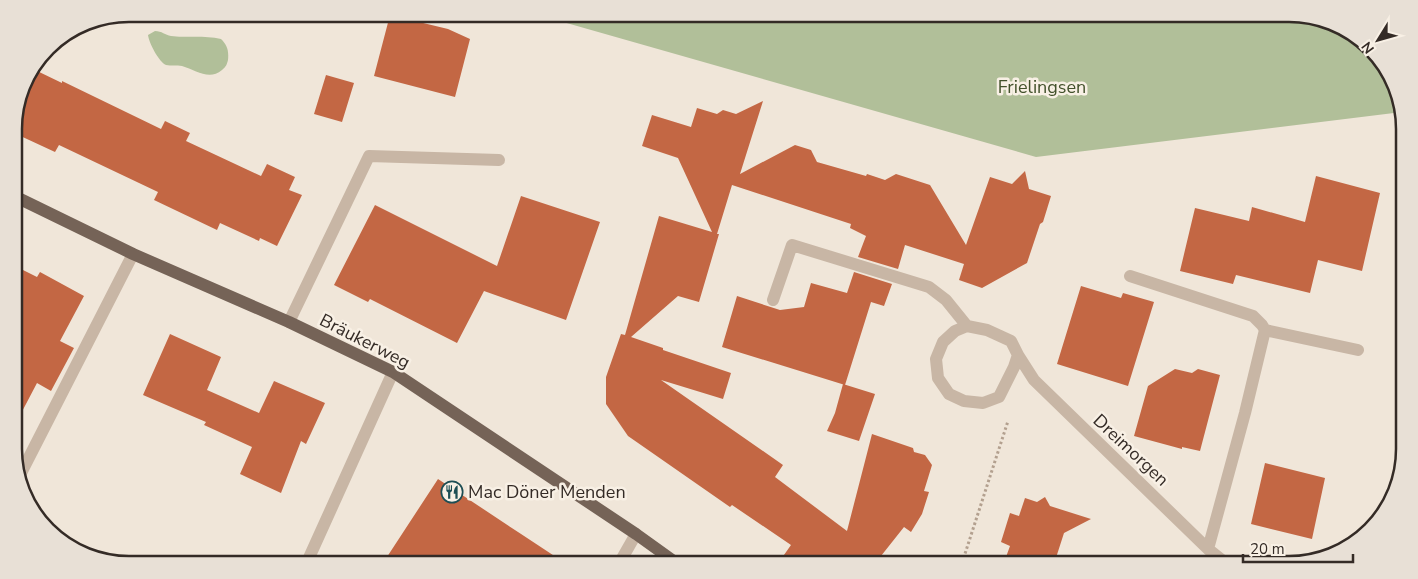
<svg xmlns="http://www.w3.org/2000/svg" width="1418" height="579" viewBox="0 0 1418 579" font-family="'Nunito Sans',sans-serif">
<rect width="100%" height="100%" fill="#f0e6d9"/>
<path fill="#b1bf99" d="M542,16L1326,20L1376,53L1402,112L1036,157Z
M155,31C162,31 165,35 171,36C187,38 204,35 221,39C227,45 229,50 228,60C227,64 226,67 222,70C209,81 196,70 182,66C177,65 171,66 166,65C159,62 149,43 148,35Z"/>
<path fill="#c36744" d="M390,15L448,29L470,39L455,97L374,76Z
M33,69L62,83V81L161,129L165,121L190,133L186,141L261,176L267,164L295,177L289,190L302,195L277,246L260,238L259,241L220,223L217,230L154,200L158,192L59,145L55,152L14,133V121L26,78Z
M326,75L354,83L342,122L314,114Z
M763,101L740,174L795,145L811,150L817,162L866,176L867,174L885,180L896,174L930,185L966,245L990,177L1012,184L1025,171L1029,189L1051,196L1043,222L1040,224L1027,263L982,288L959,280L964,264L905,245L898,269L858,257L866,236L850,228L851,224L732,185L717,234H719L699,302L678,296L631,337L663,348V350L731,373L723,399L661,380L783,465L775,477L847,531L872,434L913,448L914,452L925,455L932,465L924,491L929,492L922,514L911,532L904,527L881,556L891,563L779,562L791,545L732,505L730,507L628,436L606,404V377L621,334L625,335L659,216L712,232L678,158L642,146L652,115L691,127L697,108L717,114L723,110L736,114Z
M1316,176L1380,193L1362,271L1318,260L1310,293L1236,275L1233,284L1180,271L1195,208L1249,221L1252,207L1305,222Z
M521,196L600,222L566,320L484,291L457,343L370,299L368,302L334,285L375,205L497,266Z
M15,266L37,277L40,272L84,296L60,341L74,348L51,391L37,383L16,423Z
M854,272L892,284L884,306L871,302L845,385L722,347L737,296L780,310L804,307L811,283L847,293Z
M1081,286L1121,298L1123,293L1154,302L1128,386L1057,364Z
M170,334L221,357L207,390L259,413L274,381L325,403L306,444L301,441L281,493L240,474L252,447L204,425L206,422L143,395Z
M1175,369L1192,373L1198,369L1220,375L1200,451L1182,447V449L1134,436L1148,386Z
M843,384L875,394L859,441L827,431L835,413Z
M1265,463L1325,478L1312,539L1251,524Z
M438,479L518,532L562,561L385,560Z
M1045,497L1050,506L1091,519L1064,533L1054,564H1028L1006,557L1010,546L1001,542L1010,513L1019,516L1025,498L1037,502Z"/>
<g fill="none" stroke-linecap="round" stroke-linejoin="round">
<path stroke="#b3a08f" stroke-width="3" stroke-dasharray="2.5 2.5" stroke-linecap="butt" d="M962,563L1008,421"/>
<path stroke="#c8b6a5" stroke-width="12" d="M1130,276L1253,316L1262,325L1265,330L1245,413L1208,549
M773,300L792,245L929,287L946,300L967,326
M289,322L369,156L499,160
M1265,330L1358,350
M1018,355L1014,367L999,397L983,403L964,401L949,394L938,378L936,359L943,342L955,331L967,326L987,330L1011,341L1018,355L1034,380L1208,549L1228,565
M19,477L133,254
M308,560L393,372
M620,562L636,534"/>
<path stroke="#756357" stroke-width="12" d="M14,196L133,254L289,322L393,372L636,534L675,562"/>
</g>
<defs>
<g id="restaurant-ring" transform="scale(1.125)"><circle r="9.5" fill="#f8f0e5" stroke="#1d4e54" stroke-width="1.5"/><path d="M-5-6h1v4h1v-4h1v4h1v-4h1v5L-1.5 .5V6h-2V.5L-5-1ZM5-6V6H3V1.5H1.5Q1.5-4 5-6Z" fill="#1d4e54"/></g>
</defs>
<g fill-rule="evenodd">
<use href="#restaurant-ring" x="452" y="492"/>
</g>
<g text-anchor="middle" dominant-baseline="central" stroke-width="5" stroke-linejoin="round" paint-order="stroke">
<g font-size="18" fill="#42512b" stroke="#f8f0e5">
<text x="1042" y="87">Frielingsen</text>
</g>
<g font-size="18" fill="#342b26" stroke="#f8f0e5">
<text transform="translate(365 341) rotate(27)">Bräukerweg</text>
<text transform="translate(1131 450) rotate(43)">Dreimorgen</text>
</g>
<g font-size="18" fill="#342b26" stroke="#f8f0e5" text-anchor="start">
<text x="468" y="492">Mac Döner Menden</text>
</g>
</g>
<path d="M0 0H1418V579H0ZM129 22H1289A107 107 0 0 1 1396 129V449A107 107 0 0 1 1289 556H129A107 107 0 0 1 22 449V129A107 107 0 0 1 129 22Z" fill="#e8e0d6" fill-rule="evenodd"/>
<path fill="none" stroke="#342b26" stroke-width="2.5" d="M129 22H1289A107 107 0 0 1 1396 129V449A107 107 0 0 1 1289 556H129A107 107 0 0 1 22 449V129A107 107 0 0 1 129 22Z"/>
<g transform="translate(1378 40) rotate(233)" stroke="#f8f0e5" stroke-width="4" paint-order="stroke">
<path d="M0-4L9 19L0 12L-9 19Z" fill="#342b26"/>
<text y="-8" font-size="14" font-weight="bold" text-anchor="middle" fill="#342b26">N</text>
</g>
<path d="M1243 554v8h110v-8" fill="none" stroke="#342b26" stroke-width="2.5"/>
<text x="1250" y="554" font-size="15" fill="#342b26" stroke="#f8f0e5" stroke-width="4" paint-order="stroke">20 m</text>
</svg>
